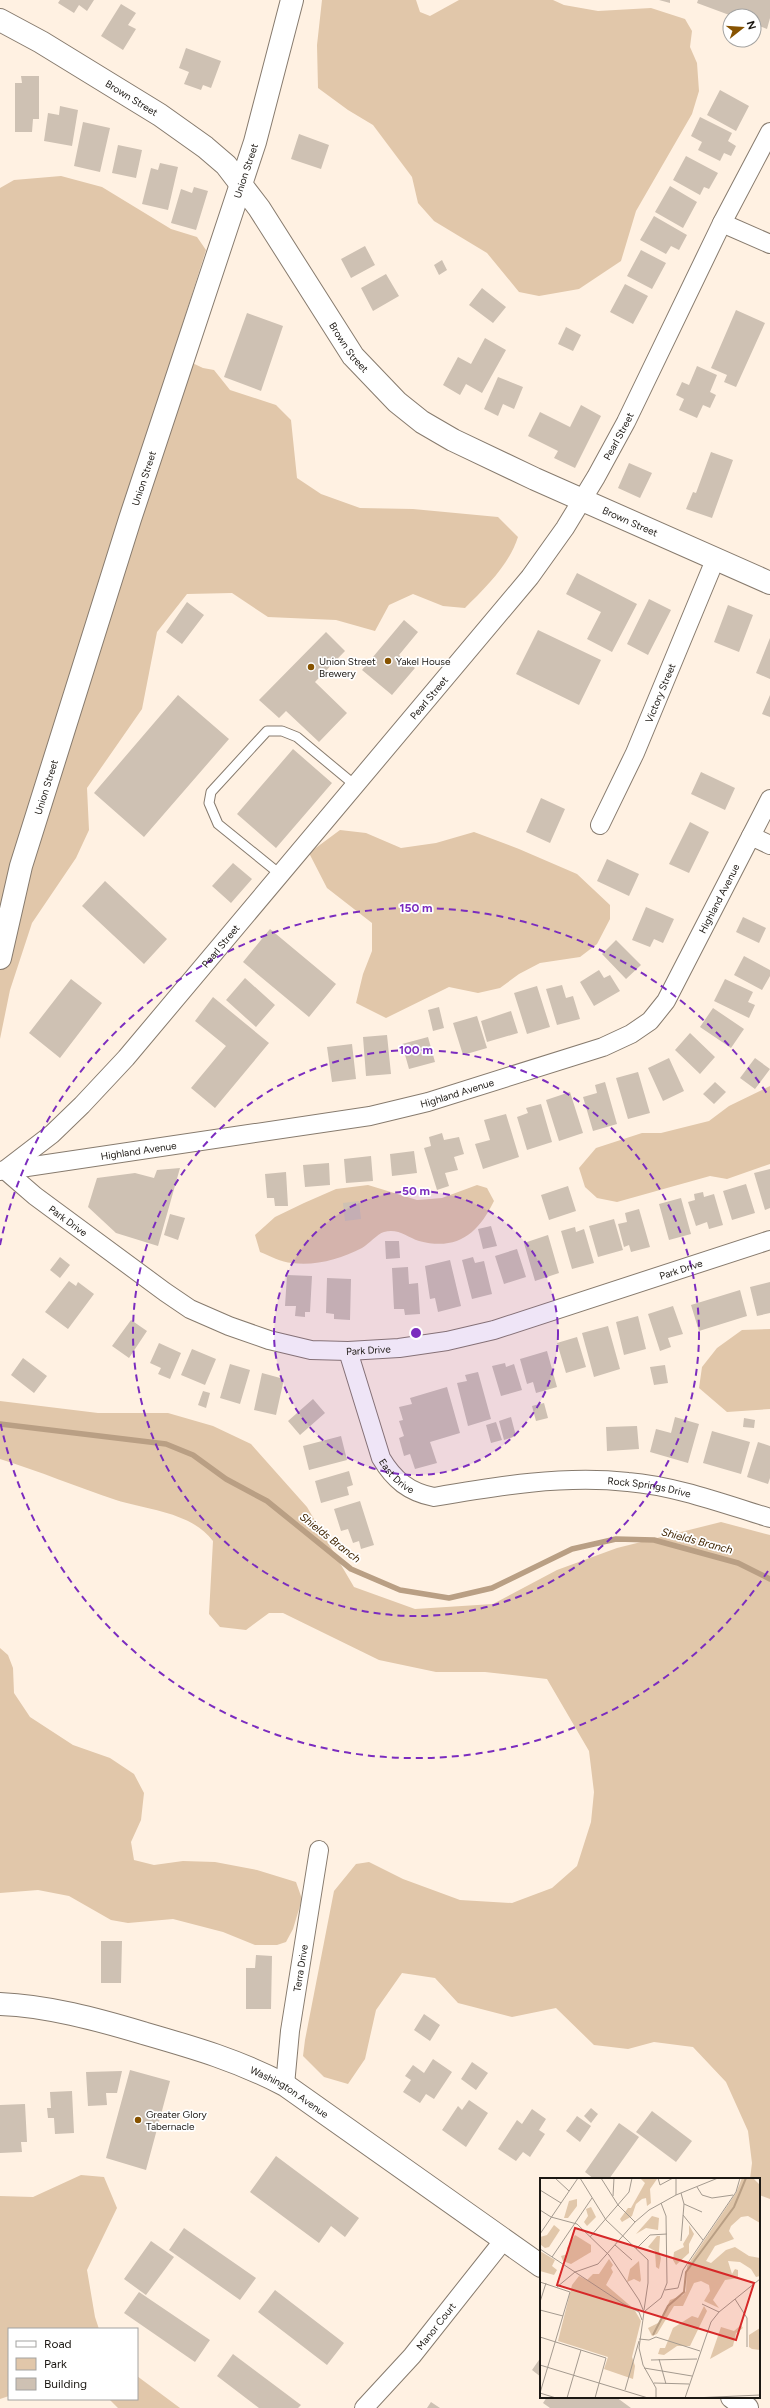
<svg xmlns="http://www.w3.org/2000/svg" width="770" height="2408" viewBox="0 0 770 2408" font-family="Figtree,sans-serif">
<rect width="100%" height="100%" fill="#fff1e2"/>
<path fill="#e1c7aa" d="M322,0H416L420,12L430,16L459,0H553L564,5L598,11L651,8L685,19L692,31L690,47L697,63L699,91L692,114L636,211L621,261L579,289L539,296L519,292L487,253L434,221L418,203L412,177L373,125L348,110L318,88L317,45Z
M61,176L102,187L171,229L197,237L206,250L173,354L203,368L214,370L230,390L276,405L291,420L297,478L321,494L360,508L413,509L498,517L518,537C509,565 486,587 465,608L443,606L413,594L389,605L375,631L336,620L268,617L232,593L187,594L157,632L142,709L87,788L89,830L76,858L32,923L10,990L0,1039V188L14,180Z
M340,830L366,833L401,848L436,843L474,832L519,849L577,874L610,905V919L597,944L580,957L540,963L519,974L500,988L478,993L449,987L386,1018L356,1003L363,974L372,951V923L327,888L309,853Z
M770,1086V1164L727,1179L710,1176L617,1202L597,1198L585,1187L579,1168L596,1148L642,1133H661L709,1121L729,1106Z
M368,1185L417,1200L442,1198L477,1185L487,1188L494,1201C478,1234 457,1251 419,1241C407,1237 398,1228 384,1232C377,1234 369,1244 362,1248C341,1259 316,1266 292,1263C281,1262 270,1256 260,1252L255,1235L275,1217L304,1203L336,1189Z
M770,1329V1409L727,1412L699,1388L702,1367L717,1348L742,1330Z
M0,1401L98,1413H168L213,1426L251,1444L307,1507L354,1587L415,1609L493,1604L557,1570L617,1548L721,1522L770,1535V2199L759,2195V2179H750L752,2163L748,2131L726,2082L693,2047L654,2042L628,2049L594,2045L556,2008L512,2017L458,2003L435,1978L402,1973L376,2010L365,2059L348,2084L324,2077L303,2056L305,2040L334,1891L356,1864L369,1862L403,1879L460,1900L512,1903L552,1888L577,1866L591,1822L594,1792L589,1751L547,1679L485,1672H436L379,1660L283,1613H269L246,1630L220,1627L209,1614L213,1541C191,1512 148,1510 116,1500C77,1487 39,1471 0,1459Z
M0,1648L8,1655L13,1668L14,1693L30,1717L73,1745L110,1758L134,1774L144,1793L141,1820L131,1842L134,1860L154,1865L183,1861L215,1862L257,1870L296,1882L302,1899L293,1929L286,1942L277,1945H255L223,1932L173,1919L128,1923L111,1920L69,1896L38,1890L0,1893Z
M81,2175L104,2177L117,2208L87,2270L95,2317L99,2329H9V2396L0,2399V2196L33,2197Z
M137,2376L180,2408H118L109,2399H137Z"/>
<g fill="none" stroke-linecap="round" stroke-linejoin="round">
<path stroke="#b99f84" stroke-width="5.5" d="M0,1424L166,1444L193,1455L226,1479L267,1501L351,1569L400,1590L449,1598L492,1588L572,1549L616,1539L654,1540L738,1563L770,1579"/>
</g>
<path fill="#cec1b3" d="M60,0H94L87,11L79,5L74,13L58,3Z
M659,0H670V3Z
M698,0H770V18L767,29L754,24V16H732L697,3Z
M121,4L136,13L128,25L136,29L123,50L101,36Z
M186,48L221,61L211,88L203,85L201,90L184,84L189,72L179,68Z
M21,76H39V119H33L32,132H15V83H22Z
M720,90L749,106L736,131L707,115Z
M60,106L78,110L72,146L44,141L48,113L59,115Z
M700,117L732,133L728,141L736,146L731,156L724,153L720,161L698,150L702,142L691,136Z
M83,122L110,128L100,172L74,166Z
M299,134L329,145L321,169L291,159Z
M118,145L142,150L136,178L112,173Z
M686,156L718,173L709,189L704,187L700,195L673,180Z
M160,163L178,167L168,210L142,204L151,168L158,170Z
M670,186L697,202L683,228L655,212Z
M194,187L208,191L196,230L171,223L181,189L192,193Z
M654,216L687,235L679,250L671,246L666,254L640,240Z
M365,246L375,265L351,278L341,259Z
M641,250L666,263L652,289L627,276Z
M442,260L447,270L439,275L434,265Z
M386,274L399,296L373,311L361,288Z
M625,284L648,296L633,324L610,312Z
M482,288L506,307L493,323L469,305Z
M736,310L765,323L736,387L724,382L727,375L711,368Z
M247,313L283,326L261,391L224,377Z
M566,327L581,335L573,351L558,344Z
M485,338L506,350L482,393L466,384L460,395L443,385L458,357L471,364Z
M697,366L717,375L710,392L716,395L710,408L703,405L697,418L679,410L684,399L676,395L682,382L689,385Z
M498,377L523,387L514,409L503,404L498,416L484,409Z
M581,405L601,416L575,468L554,458L558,451L528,436L540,412L570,427Z
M711,452L733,460L712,518L686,509L693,492L696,493Z
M629,463L652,473L640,498L618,488Z
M577,573L637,604L612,652L587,639L601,612L566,594Z
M649,599L671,610L648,655L627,644Z
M187,602L204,615L182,644L166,632Z
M728,605L753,615L739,652L714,642Z
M404,620L418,632L399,655L415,668L392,695L362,670Z
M538,630L601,660L579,705L516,674Z
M326,632L345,651L315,682L347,713L319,742L286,711L279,718L259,700Z
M770,638V679L756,673Z
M178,695L229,739L144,837L94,793Z
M770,695V717L762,714Z
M293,749L332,783L276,848L237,814Z
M701,772L735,788L725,810L691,794Z
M541,798L565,809L550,843L526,832Z
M690,822L709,832L689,873L669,864Z
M607,859L639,874L629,896L597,881Z
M233,863L252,879L231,903L212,886Z
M105,881L167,939L144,964L82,906Z
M646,907L674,919L663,943L654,939L650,947L632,940Z
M743,917L766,928L759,943L736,932Z
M270,929L336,984L309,1017L243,962Z
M616,940L641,965L626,979L602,954Z
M744,956L770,970V976L762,990L734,975Z
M599,970L604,978L610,975L620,991L594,1006L580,982Z
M245,978L275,1005L256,1027L226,1000Z
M71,979L102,1003L60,1058L29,1033Z
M725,979L753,992L748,1002L755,1005L749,1018L714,1001Z
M562,985L566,998L573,996L580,1019L557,1025L546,989Z
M537,986L550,1027L527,1034L514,993Z
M213,997L269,1043L215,1108L191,1088L226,1046L195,1021Z
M439,1007L444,1028L433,1031L428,1010Z
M713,1008L744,1029L731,1048L700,1027Z
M511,1011L518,1033L487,1042L481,1021Z
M477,1016L487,1048L463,1055L453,1023Z
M690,1033L715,1057L700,1074L675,1050Z
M387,1035L391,1074L366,1076L363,1037Z
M428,1037L435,1062L409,1069L402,1044Z
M352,1044L356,1079L332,1082L327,1047Z
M669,1058L684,1091L663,1101L648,1068Z
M755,1058L770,1069L755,1089L740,1078Z
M638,1072L650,1113L628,1119L616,1078Z
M605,1082L617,1124L593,1131L583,1097L597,1093L595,1085Z
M715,1082L726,1092L714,1104L703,1094Z
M570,1092L583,1133L559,1141L546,1100Z
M541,1104L552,1142L527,1150L517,1117L528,1113L526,1108Z
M506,1114L519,1157L483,1169L475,1144L490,1140L484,1120Z
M442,1133L444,1140L459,1137L464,1154L454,1157L458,1170L445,1173L449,1186L437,1190L424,1148L431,1146L429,1137Z
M414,1151L417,1173L392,1176L390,1154Z
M371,1156L373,1181L346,1183L344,1159Z
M329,1163L330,1185L305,1187L303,1165Z
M180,1168L158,1246L116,1233L88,1207L97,1178L135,1173L154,1178L157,1170Z
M770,1169V1208L765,1210L754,1173Z
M286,1172L288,1206H275L274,1198H267L265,1174Z
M746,1184L755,1213L732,1220L723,1191Z
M568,1186L576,1211L549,1220L541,1195Z
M703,1192L704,1197L714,1194L723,1225L709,1229L707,1222L696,1226L688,1202L695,1200L694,1194Z
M681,1198L691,1234L669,1240L659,1204Z
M359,1201L361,1219L345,1221L343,1203Z
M639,1209L650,1247L631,1252L629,1245L624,1247L618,1224L627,1222L625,1213Z
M170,1214L185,1218L178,1240L164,1235Z
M614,1219L623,1250L598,1257L589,1226Z
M491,1226L497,1246L483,1249L478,1229Z
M575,1227L576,1232L584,1229L594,1263L572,1269L561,1231Z
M548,1235L559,1273L535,1281L524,1243Z
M385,1241H399L400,1258L386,1259Z
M517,1249L526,1277L504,1284L495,1256Z
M60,1257L70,1265L60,1278L50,1270Z
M473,1257L475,1263L484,1261L492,1294L472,1299L462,1260Z
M450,1260L461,1306L438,1312L435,1298L430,1299L425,1266Z
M408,1267L409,1284L418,1283L420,1314L405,1315L404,1309H394L392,1268Z
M287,1275L312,1276L310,1312H305V1317L295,1316L296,1306H285Z
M327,1278L351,1279L350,1320L334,1319V1314L326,1313Z
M69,1281L76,1286L78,1282L94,1294L68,1329L45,1312Z
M770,1282V1313L757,1316L750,1287Z
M740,1290L747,1316L699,1331L691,1305Z
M673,1306L683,1334L668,1338L671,1347L660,1351L648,1314Z
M638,1316L646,1349L624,1355L616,1322Z
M131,1320L147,1331L129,1358L112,1346Z
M608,1326L620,1369L594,1377L582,1333Z
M577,1337L586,1367L566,1373L557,1343Z
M159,1343L181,1353L170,1379L158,1374L161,1368L150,1363Z
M192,1349L216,1359L205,1385L181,1375Z
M547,1351L557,1387L536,1393L533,1382L527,1384L520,1359Z
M23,1358L47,1376L34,1393L11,1375Z
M505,1363L506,1367L514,1364L522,1390L501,1396L492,1366Z
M230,1364L250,1370L240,1404L220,1398Z
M665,1365L668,1383L654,1385L650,1367Z
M478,1372L491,1419L468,1426L457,1383L467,1381L465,1375Z
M262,1373L284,1379L276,1415L254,1410Z
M447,1387L460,1433L430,1442L437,1463L415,1469L410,1454L404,1456L399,1438L404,1436L399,1421L403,1420L399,1407L412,1404L410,1398Z
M203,1391L210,1393L206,1408L198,1405Z
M313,1399L325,1413L300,1435L288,1421Z
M544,1403L548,1418L536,1421L532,1406Z
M511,1417L516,1436L504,1440L499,1421Z
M675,1417L699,1424L688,1463L650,1452L656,1429L671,1433Z
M744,1418L755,1420L754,1428L743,1427Z
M496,1422L502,1440L491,1443L486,1425Z
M637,1426L639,1449L607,1451L606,1427Z
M712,1431L750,1442L741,1474L703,1463Z
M341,1436L347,1460L309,1470L303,1446Z
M758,1442L770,1446V1478L768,1484L747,1477Z
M349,1471L353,1485L347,1487L349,1495L321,1503L315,1481Z
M360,1501L374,1545L361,1549L359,1541L353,1543L348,1529L341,1531L334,1509Z
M101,1941H122L121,1983H101Z
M256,1955L272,1956L271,2009H246V1968H255Z
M424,2014L440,2025L430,2041L414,2030Z
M433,2059L452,2072L434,2099L426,2094L420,2103L403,2092L411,2080L405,2076L413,2065L424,2073Z
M472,2062L488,2073L476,2090L461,2079Z
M130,2070L170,2081L146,2170L106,2158Z
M122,2071L117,2093H106L107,2105L88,2106L86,2072Z
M72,2091L74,2133L55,2134L54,2118H48L47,2108H51L50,2092Z
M469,2100L488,2113L466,2147L442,2130L458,2106L462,2110Z
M25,2104L27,2142H21L22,2152L0,2153V2105Z
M591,2108L598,2114L591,2123L584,2116Z
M532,2109L546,2119L539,2130L545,2134L530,2157L523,2152L516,2161L498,2149L517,2120L522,2124Z
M652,2111L692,2141L676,2162L636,2132Z
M577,2116L591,2126L580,2142L566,2131Z
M619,2123L639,2137L609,2179H594L585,2172Z
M276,2156L359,2218L345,2237L331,2226L319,2243L250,2192Z
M184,2228L256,2278L240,2300L169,2250Z
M151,2241L174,2257L146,2295L124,2279Z
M275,2290L344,2343L327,2365L258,2312Z
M139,2292L210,2340L195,2362L124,2313Z
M233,2354L301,2405L298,2408H259L217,2376Z
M541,2357V2377L532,2370Z
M547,2397H616L631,2408H550L543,2403Z
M431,2402L440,2408H427Z"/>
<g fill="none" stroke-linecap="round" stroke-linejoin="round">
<g stroke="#877b6e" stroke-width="11">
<path id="service" d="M281,875L218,824L209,803L211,792L267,731H282L297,737L356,786"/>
</g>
<g stroke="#877b6e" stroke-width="20">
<g id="minor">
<path d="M722,223L770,244"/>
<path id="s1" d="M600,825L635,753L715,560"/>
<path d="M751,836L770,845"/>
<path id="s2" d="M5,1170L35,1196L165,1292L190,1309L229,1326L269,1340L311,1350L348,1351L399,1348L447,1341L494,1330L770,1240"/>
<path id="s3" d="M7,1170L370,1116L428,1102L603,1047L631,1034L650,1021L666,1001L770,799"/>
<path id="s4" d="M0,1171L5,1170L52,1134L82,1105L126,1058L530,577L565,528L596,477L626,422L722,223L770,132"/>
<path id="s5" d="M348,1351L381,1458C394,1480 409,1492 434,1497C498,1486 563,1475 628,1482C676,1486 724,1504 770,1518"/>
<path id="s6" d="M285,2085L290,2031L319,1850"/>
<path id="s7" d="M364,2408L412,2356L503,2241"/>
</g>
</g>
<g stroke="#877b6e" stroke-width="24">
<g id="tertiary">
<path id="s8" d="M0,20L41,42L160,115L205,147L226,165L259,208L353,356L397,402L422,422L453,440L535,479L770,583"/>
<path id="s9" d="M0,958L21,866L130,519L255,142L292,0"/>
</g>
</g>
<g stroke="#877b6e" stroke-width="24">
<g id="secondary">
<path id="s10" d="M0,2004C48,2006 96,2019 143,2033C195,2048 237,2060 285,2085L541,2266"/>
<path d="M732,2397L747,2408"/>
</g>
</g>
<use href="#service" stroke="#fff" stroke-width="9"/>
<use href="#minor" stroke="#fff" stroke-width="18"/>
<use href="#tertiary" stroke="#fff" stroke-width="22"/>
<use href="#secondary" stroke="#fff" stroke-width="22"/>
</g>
<circle cx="416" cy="1333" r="142" fill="#7b2cbf" fill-opacity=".12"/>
<g fill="none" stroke="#7b2cbf" stroke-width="2" stroke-dasharray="7 5">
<circle cx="416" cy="1333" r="142"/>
<circle cx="416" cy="1333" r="283"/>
<path d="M768 1571A425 425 0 0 1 0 1421M0 1245A425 425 0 0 1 768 1095"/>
</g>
<g fill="#875300" stroke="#fff" stroke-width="1.5">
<circle cx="388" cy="661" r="4"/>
<circle cx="311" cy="667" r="4"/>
<circle cx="138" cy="2120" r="4"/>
</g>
<g text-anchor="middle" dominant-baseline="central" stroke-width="3.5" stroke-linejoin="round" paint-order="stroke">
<g font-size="10" fill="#1c1813" stroke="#fff">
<text stroke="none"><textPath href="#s8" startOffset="153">Brown Street</textPath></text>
<text stroke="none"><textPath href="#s9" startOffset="825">Union Street</textPath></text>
<text stroke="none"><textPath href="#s8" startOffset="489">Brown Street</textPath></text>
<text stroke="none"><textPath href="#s4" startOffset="965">Pearl Street</textPath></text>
<text stroke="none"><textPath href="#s9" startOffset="501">Union Street</textPath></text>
<text stroke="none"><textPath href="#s8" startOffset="825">Brown Street</textPath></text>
<text stroke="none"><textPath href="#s1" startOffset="145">Victory Street</textPath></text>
<text stroke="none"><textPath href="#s4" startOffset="641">Pearl Street</textPath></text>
<text stroke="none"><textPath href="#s9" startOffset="177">Union Street</textPath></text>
<text stroke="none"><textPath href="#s3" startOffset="805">Highland Avenue</textPath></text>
<text stroke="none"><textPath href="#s4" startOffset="317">Pearl Street</textPath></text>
<text stroke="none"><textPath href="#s3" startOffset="457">Highland Avenue</textPath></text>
<text stroke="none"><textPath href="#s3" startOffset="133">Highland Avenue</textPath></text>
<text stroke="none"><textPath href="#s2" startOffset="81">Park Drive</textPath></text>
<text stroke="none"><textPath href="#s2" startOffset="741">Park Drive</textPath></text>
<text stroke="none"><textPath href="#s2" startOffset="417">Park Drive</textPath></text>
<text stroke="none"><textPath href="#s5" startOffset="136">East Drive</textPath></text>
<text stroke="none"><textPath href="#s5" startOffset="397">Rock Springs Drive</textPath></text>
<text stroke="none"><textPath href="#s6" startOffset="118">Terra Drive</textPath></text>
<text stroke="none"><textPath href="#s10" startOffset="305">Washington Avenue</textPath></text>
<text stroke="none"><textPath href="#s7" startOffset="109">Manor Court</textPath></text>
</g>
<g font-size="10" fill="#1c1813" stroke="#fff" text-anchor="start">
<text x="319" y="661">Union Street<tspan x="319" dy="12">Brewery</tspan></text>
<text x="396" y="661">Yakel House</text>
<text x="146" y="2114">Greater Glory<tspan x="146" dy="12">Tabernacle</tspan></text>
</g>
<g font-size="11" font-style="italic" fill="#3f2400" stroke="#fff">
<text transform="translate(330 1538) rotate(38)">Shields Branch</text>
<text transform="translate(697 1541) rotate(15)">Shields Branch</text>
</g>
</g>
<g transform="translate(540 2178)">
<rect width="220" height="220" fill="#fff1e2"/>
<path d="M100,0L117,1L110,11L111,25L107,28L106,20L102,21L96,26L92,38L82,44L80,41L88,30H91L105,5ZM202,0H213L220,7V77V45L208,38L201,39L191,48L189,53L194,61L175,68L166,83L171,85L186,72L195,69L209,78L220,80V98L216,99L211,91L200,84L188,83L192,96L195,91L198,92V100L185,102L173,122L179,130L164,123L170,113L169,107L161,103L154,105L143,128H134L117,156L112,158L108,150L120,144L130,122L143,117L146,113L147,88L196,15ZM37,21V28L28,40H24L29,23ZM51,29L56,39L47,48L44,44L48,38L46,31ZM112,38L119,40L118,52L106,50L96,56ZM14,47L20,52L9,69L5,70L1,67L0,59L7,57ZM149,47L154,56L149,66V75L136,87L133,82L134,74L144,69L143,66L149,56ZM35,57L51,67V74L31,86L23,83L21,78L28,76L27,70ZM117,58H120L119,73L121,80L119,91L116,89L115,73L108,69ZM0,73L15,82L12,88L17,92L14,97L0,93ZM69,81L73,87L71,90L73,94L66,107L94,131L101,143L92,179L95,188L93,201L64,191L68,179L18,163L32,107L39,98L47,102L53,96H59ZM99,83L101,102L100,104L94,101L87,104L90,91ZM164,128L167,133L150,168H137L124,177L118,176L120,170H125L133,150L152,138L158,140ZM201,147L203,150L196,155L193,168L170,181L181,149L194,153ZM220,150V172L212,171L209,169V157Z" fill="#e1c7aa"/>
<path fill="none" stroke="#b99f84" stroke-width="2" d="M113,157L128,128L144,114L146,94L194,29L206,0"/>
<path fill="none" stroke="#a49a8f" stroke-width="1" d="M15,0L29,13M40,0L66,42L108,82V105L104,132M61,0L78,27L95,44M118,0L120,7L133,0M157,9L162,17L172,20L193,17M0,12L21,25M141,15L144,26L141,63M136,17V0M73,18L74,0M144,26L162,34M0,32L11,39L37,46L69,77L99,122L104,134L99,170L103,187L116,210V220M143,37L163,62M0,56L38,0M50,59L89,14L92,0M75,67L92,82M0,71L82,125L99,134L102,142M96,71L110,57L127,56M12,79L52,20M0,104L30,114L0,215M17,109L35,94L58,86L95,44L109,32L136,17L178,0M125,112L138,110L143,92L196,14L200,0M195,121L207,140V169M0,124L6,105M162,126L179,134M0,132L23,138M105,133L121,120L127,105L126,38L121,25M0,159L66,180L55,220M99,161L109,162L116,159L160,173M119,181L126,206M111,182L157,181M0,187L108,220M104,190L152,198M114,205L149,206M85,212L99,163M0,215L16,220M27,220L41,172M145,220L171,144L179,134L220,101M153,220L220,217"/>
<path fill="#d62828" fill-opacity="0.15" stroke="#d62828" stroke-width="2" d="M35,50L214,105L196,162L17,107Z"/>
<rect width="220" height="220" fill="none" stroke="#1c1813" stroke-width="2"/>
</g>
<circle cx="416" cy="1333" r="6" fill="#7b2cbf" stroke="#fff" stroke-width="2"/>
<g font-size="12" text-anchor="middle" font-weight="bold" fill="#7b2cbf" stroke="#fff" stroke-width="3.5" stroke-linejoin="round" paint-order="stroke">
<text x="416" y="912">150 m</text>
<text x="416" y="1054">100 m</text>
<text x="416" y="1195">50 m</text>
</g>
<rect x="8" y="2328" width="130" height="72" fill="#ffffff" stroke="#a4a3a1"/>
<rect x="16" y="2341" width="20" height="6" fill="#ffffff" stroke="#a4a3a1"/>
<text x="44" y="2348" font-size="12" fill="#1c1813">Road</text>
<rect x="16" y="2358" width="20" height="12" fill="#e1c7aa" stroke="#a4a3a1"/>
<text x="44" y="2368" font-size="12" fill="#1c1813">Park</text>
<rect x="16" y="2378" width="20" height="12" fill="#cec1b3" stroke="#a4a3a1"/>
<text x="44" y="2388" font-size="12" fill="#1c1813">Building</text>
<g transform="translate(742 28) rotate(73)"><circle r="19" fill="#ffffff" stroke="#a4a3a1"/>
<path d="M0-3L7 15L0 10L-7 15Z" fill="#875300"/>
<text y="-6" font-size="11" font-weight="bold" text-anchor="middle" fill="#1c1813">N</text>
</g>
</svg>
